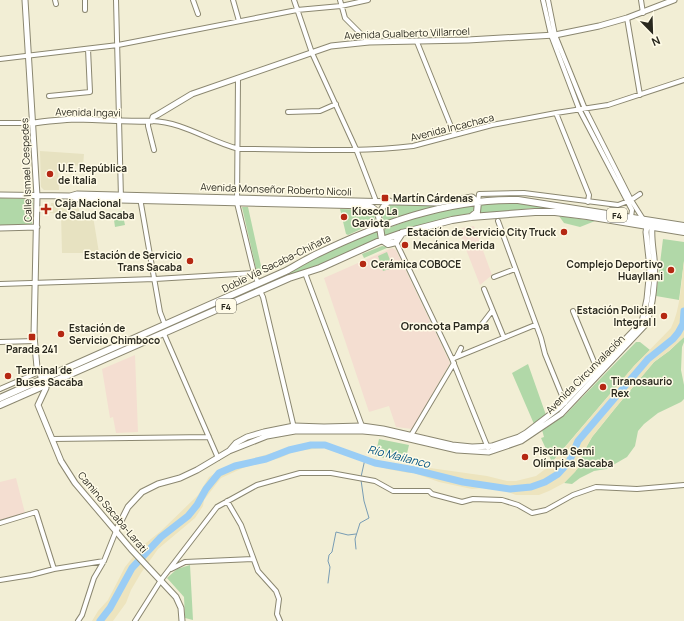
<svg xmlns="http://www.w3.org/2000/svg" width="684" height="621" viewBox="0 0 684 621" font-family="Manrope,sans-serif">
<rect width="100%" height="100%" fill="#f2eed5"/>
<path fill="#f4ded1" d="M474,226L492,275L480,285L458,229Z
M392,248L396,250L450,363L412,429L396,427L389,406L369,412L324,278Z
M135,355L138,432L116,433L113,417L110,418L102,369Z
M16,478L25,513L0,521V482Z"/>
<path fill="#e7e2c1" d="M40,151L84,154L83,166L58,164L59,190H44L41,187Z
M51,203L74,204L79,205V218L93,216L99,253H62L61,214L50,213Z"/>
<path fill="#b1d8a8" d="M0,198L31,199L33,200L32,223L31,225L0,226Z
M471,199L474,201L382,223C380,215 383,208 390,204L444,205Z
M499,203H524L572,211L533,208L478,214L481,204Z
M476,205V209L472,213L449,217L383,237V232L385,229L422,216L450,209Z
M242,207H248L263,275L259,276L257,273Z
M340,209L369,210L374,214L375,221L370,225L348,235L346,234Z
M122,211L125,225L115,227L113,213Z
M559,216L595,221L580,227L564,223Z
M378,230L379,239L322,265L287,276V274L315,257Z
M663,239L684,242V261L679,300L656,296Z
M382,246L389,247L364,258L362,254Z
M387,252L393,268L383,271L378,256Z
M684,337V342L682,347L681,370L684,385V399L681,402L658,413L644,424L638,431L635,446L627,457L606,469L594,471L580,478L572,484L564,483L578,468L583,453L592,437L617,406L654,362L669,351Z
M636,342H640L650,350L634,366L552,462L541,438L544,437L542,430L565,415Z
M528,364L546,415L534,424L512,373Z
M379,439L409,445L405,462L375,456Z
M190,565L193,620L185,618L184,597L167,578L177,569Z"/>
<path fill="#ede4be" d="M684,261V337L669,351L654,362L617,406L592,437L583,453L580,465L575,472L564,483L549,491L539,495H516L505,491L483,488L472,489L439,482L414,473H409L387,469L324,448L296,451L280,458L245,467L221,478L204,500L203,506L195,518L158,549L141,573L131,590L126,603L113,621H92L98,611L108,600L125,567L141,547L161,531L193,500L198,495L209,477L223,469L238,463L299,445L320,443L329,444L378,461L425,469L430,468L487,476L507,481H516L536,476L544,470L555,459L634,366L671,328C681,308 681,282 684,261Z"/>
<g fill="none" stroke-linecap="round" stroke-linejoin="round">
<path stroke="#789cb4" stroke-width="1" d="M361,477L365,459
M356,549L355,539L360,523L369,518L364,501L361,480
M328,583L330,567L328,561L329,555L332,552L336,532L348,535L356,534"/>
<path stroke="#9acdf5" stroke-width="7" d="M100,621L110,608L132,568L161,537L188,516L197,505L206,489L219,473L235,466L266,459L289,450L311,445H325L375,463L415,470L463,482L510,489L531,487L545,482L558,474L569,462L578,441L648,359L673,339L678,333L683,324L684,311"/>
<g stroke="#8b8770" stroke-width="6">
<path id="minor" d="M55,0L56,4
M116,0L121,198
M193,0L198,14
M233,0L239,21
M294,0L312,53L356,149L376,201
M340,0L345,18L369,42
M543,0L551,35L579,109L632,210L631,217
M548,0L555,35L585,109L631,200L643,219
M641,0L643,13
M85,10V0
M627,18L640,95
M417,42L454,134
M0,59L118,45L297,10L341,6L368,0
M238,78L237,203L254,273L258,283
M49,96L90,92L88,49
M288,112L320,111L336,104
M556,113L589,195L588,202
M148,121V126L154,150
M152,121C184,122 208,141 239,149C296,149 356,153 413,146L492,125L556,113L608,105L684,80
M0,123H33
M140,198L160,312L165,325
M478,202L479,194L524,193L618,205L631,200L640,194
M498,221L541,338L545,354L565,403
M396,242L452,359L488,448
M305,273L362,426
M494,277L515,269
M0,284L155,279L254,273
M484,289L504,338
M260,291L263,297L294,428
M573,311L597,369
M479,328L492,311
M164,334L218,458
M0,342L35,341
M457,356L461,348
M452,359L535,325
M0,389L39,372
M410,437L454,363
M52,439L209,437
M227,501L241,525L258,571L276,591L279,599L277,614L280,621
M0,523L36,512L54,569
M171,569L185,562L253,559
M0,580L31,575L54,569L104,561
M78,621L82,615L94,578L104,561L116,531
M135,621L161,580L217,507L257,485L300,473H331L375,481L393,491H429L432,494L462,502L473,499L502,500L518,505L532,513L546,510L573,495L596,487L637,489L684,485"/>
</g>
<g stroke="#8b8770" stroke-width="7">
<path id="major" d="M25,0L37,196L34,336L37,367L46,388L38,405L61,461L75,483L131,549L176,597L181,608L182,621
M33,123C49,121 64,119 80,119C104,120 128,122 152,121L153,117L157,115L192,94L331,46L369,42L468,40L555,35L599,26L627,18L674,0
M0,195L70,196L78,199L369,206C379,209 379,218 380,227
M70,196L77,194L437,203L472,197L478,202
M378,215L383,207L389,201
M0,228L37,227
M230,450L236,443L247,437L264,432L294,426L324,427L362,426L383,429L452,445L472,447L492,446L519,437L526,433L560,407L642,322L647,299L650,268L646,232L647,226
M116,531L128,507L142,492L158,484L180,478L197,470L229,451L267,436L295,431H363L384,433L457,450L489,452L521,441L561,414L646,324C653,306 656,278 654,258C653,248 651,238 652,227"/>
</g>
<g stroke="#8b8770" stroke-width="8">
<path id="highway" d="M471,217L477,212L478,202
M380,227L382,240L388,244L396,242L402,233
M0,398L286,271C295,266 305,260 315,255C377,225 448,198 518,200L684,226
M0,405L289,278L320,268L382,240L402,233L452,220L471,217L535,212H555L587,216L684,232"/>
</g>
<use href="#minor" stroke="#fff" stroke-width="4"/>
<use href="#major" stroke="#fff" stroke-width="5"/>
<use href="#highway" stroke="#fff" stroke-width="6"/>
</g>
<g fill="#b52813" stroke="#fffbe7" stroke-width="1.5">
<circle cx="50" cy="174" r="4"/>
<rect x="381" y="194" width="8" height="8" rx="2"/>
<path d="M44 203h4v4h4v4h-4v4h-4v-4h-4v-4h4z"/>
<circle cx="344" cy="217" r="4"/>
<circle cx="564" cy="232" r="4"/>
<circle cx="405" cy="245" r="4"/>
<circle cx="190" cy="261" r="4"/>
<circle cx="363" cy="264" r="4"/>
<circle cx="671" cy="270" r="4"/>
<circle cx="664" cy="316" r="4"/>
<circle cx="61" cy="334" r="4"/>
<rect x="28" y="333" width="8" height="8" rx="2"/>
<circle cx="8" cy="376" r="4"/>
<circle cx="603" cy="387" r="4"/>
<circle cx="525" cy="457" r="4"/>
</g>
<g text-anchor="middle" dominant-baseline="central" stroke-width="3" stroke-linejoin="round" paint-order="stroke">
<g fill="#fffbe7" stroke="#69675a" stroke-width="1">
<rect x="607" y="208" width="20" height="14" rx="3"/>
<rect x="216" y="299" width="20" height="14" rx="3"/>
</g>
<g font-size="9" font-weight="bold" fill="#29281e">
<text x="617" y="215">F4</text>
<text x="226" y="306">F4</text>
</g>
<g font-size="10" fill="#29281e" stroke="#fffbe7">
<text transform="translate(407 33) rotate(-2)">Avenida Gualberto Villarroel</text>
<text transform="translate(88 112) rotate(1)">Avenida Ingavi</text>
<text transform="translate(452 127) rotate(-14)">Avenida Incachaca</text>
<text transform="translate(26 170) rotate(-92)">Calle Ismael Cespedes</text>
<text transform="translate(276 189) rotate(2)">Avenida Monseñor Roberto Nicoli</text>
<text transform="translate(276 263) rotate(-26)">Doble Vía Sacaba-Chiñata</text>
<text transform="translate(585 374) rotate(-45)">Avenida Circunvalación</text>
<text transform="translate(113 512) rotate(50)">Camino Sacaba-Larati</text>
</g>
<g font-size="10" font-weight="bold" fill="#29281e" stroke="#fffbe7" text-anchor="start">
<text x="58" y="168">U.E. República<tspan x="58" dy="12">de Italia</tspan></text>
<text x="393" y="198">Martín Cárdenas</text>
<text x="55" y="203">Caja Nacional<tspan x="55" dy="12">de Salud Sacaba</tspan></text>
<text x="352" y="211">Kiosco La<tspan x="352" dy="12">Gaviota</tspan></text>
<text x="556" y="232" text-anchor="end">Estación de Servicio City Truck</text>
<text x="413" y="245">Mecánica Merida</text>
<text x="182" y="255" text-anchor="end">Estación de Servicio<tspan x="182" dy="12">Trans Sacaba</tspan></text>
<text x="371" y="264">Cerámica COBOCE</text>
<text x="663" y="264" text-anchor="end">Complejo Deportivo<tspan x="663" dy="12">Huayllani</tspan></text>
<text x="656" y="310" text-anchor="end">Estación Policial<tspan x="656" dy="12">Integral I</tspan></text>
<text x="69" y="328">Estación de<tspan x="69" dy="12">Servicio Chimboco</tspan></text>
<text x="32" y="349" text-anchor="middle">Parada 241</text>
<text x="16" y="370">Terminal de<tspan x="16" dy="12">Buses Sacaba</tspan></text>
<text x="611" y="381">Tiranosaurio<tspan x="611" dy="12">Rex</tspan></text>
<text x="533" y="451">Piscina Semi<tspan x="533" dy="12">Olímpica Sacaba</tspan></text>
</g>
<g font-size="11" font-weight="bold" fill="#29281e" stroke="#fffbe7">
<text x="445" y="325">Oroncota Pampa</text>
</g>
<g font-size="11" font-style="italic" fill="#025583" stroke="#fffbe7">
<text transform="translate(399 456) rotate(14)">Río Mailanco</text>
</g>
</g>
<g transform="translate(652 32) rotate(157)" stroke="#fffbe7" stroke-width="3" paint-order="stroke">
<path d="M0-3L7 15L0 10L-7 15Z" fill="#29281e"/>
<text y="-6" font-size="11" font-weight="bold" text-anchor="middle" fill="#29281e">N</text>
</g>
</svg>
